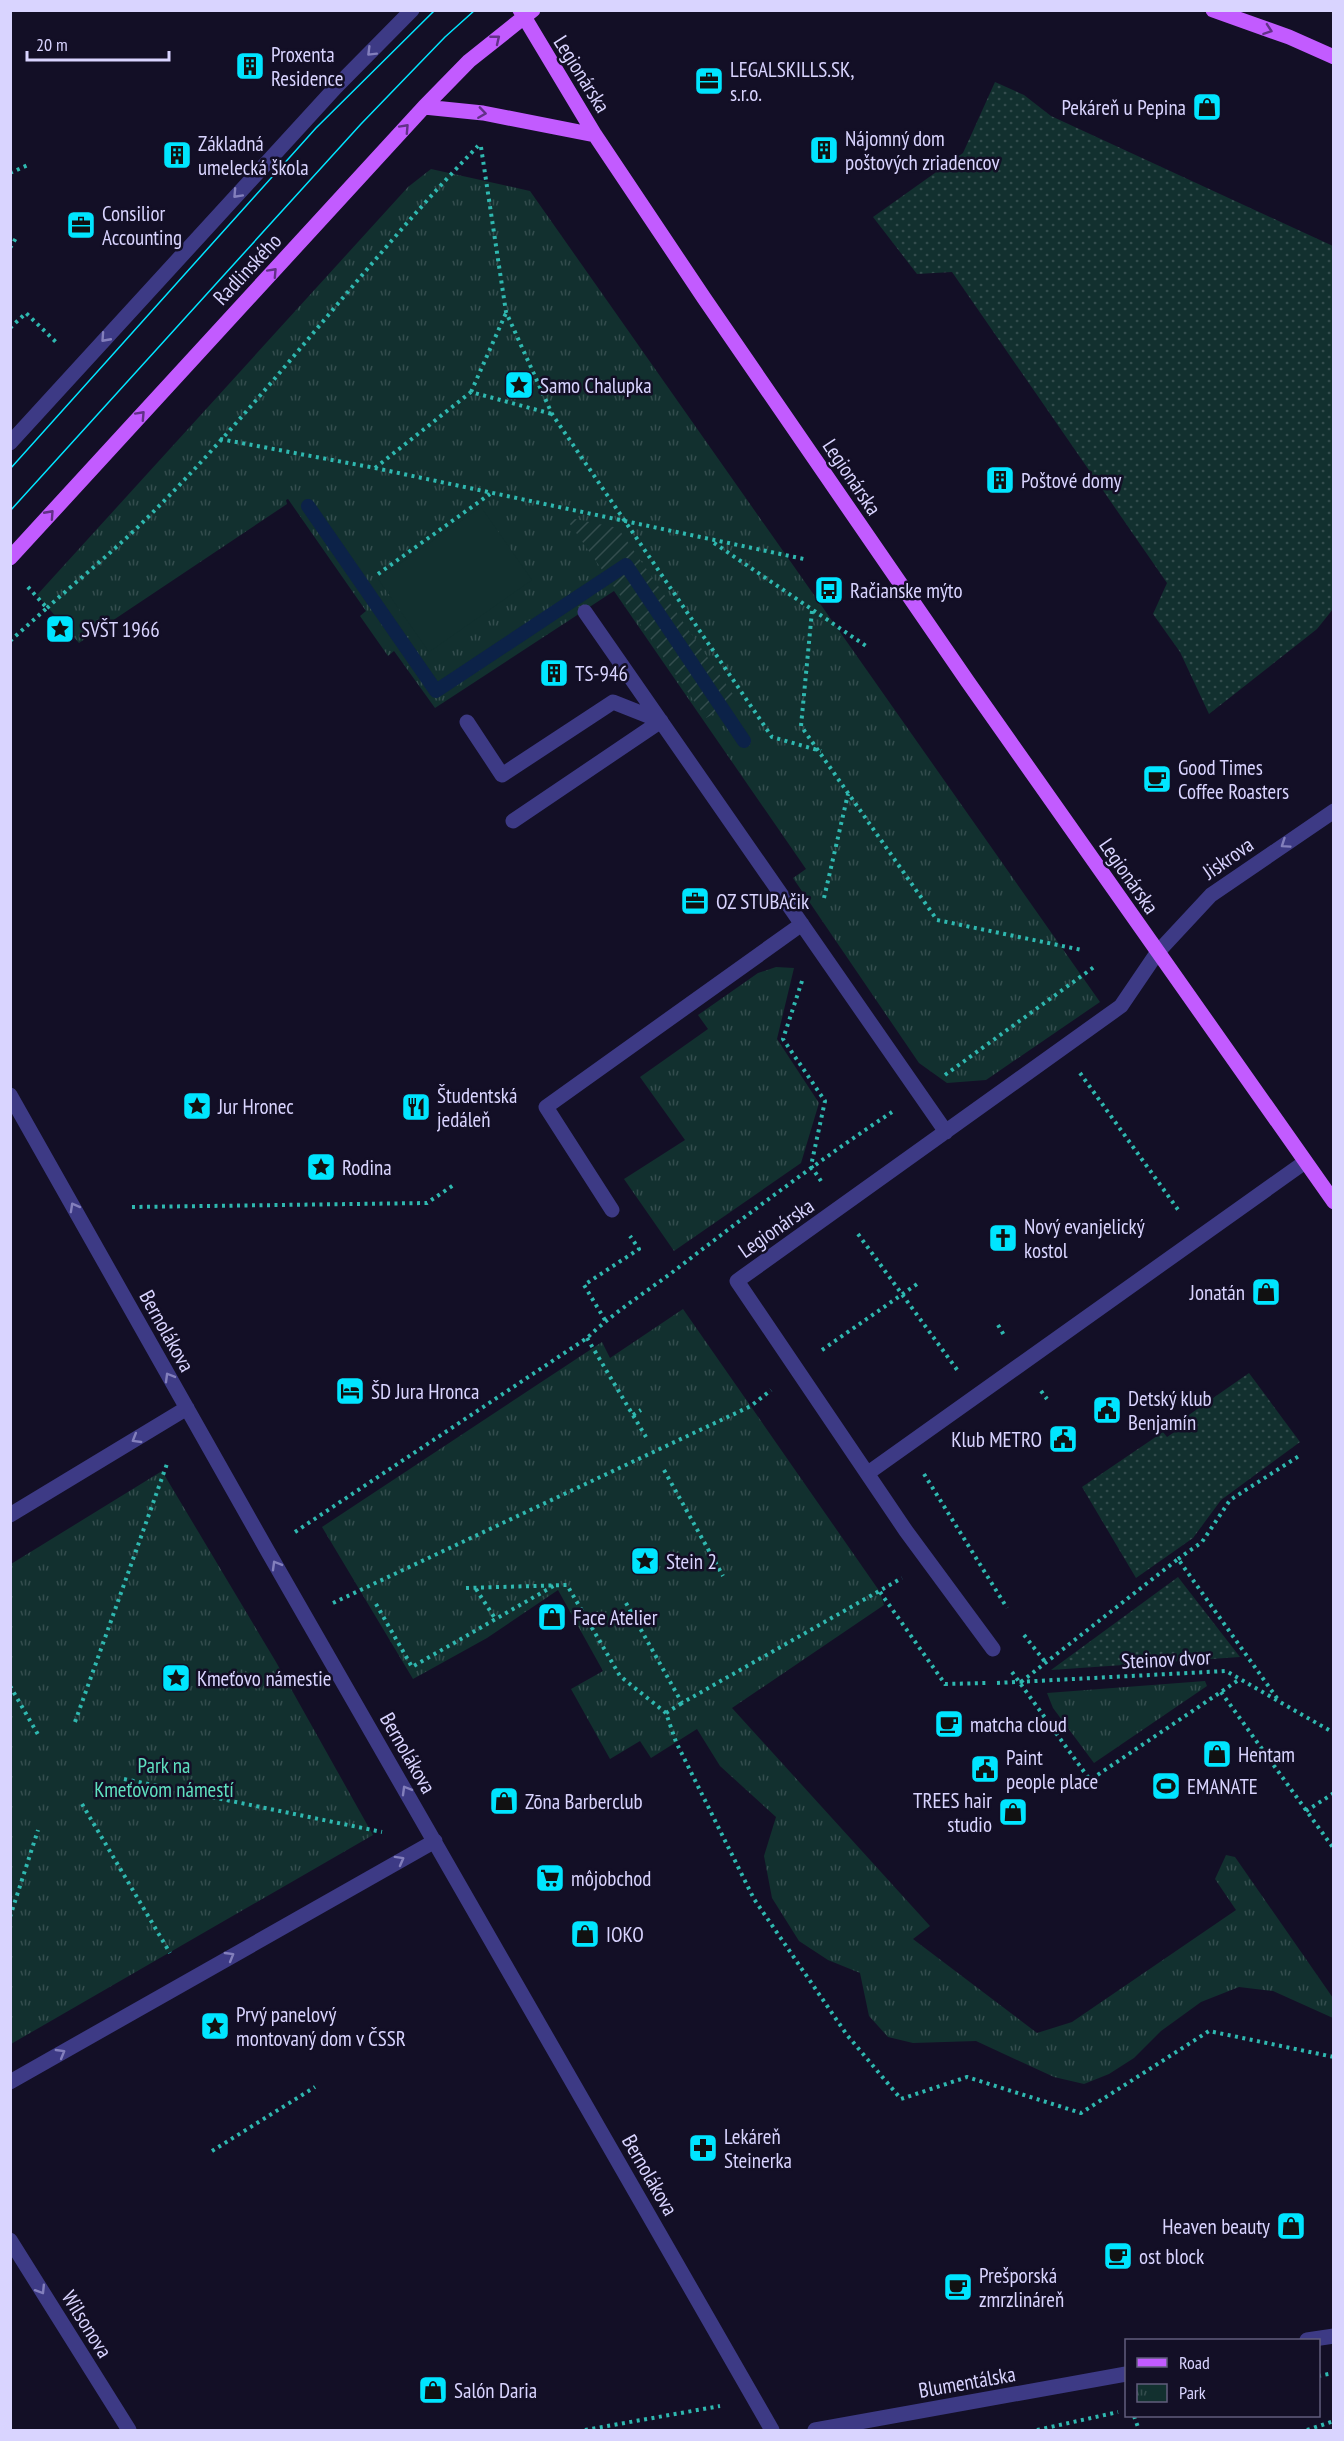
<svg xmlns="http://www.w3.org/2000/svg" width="1344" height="2441" viewBox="0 0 1344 2441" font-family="'PT Sans Narrow',sans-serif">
<defs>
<pattern id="grass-dots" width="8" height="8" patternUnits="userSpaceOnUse" patternTransform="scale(1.5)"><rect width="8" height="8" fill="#12302f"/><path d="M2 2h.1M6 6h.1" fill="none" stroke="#344d4e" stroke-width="1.8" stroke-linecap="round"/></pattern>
<pattern id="park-tufts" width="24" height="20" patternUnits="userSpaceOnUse" patternTransform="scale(1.5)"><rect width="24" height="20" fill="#12302f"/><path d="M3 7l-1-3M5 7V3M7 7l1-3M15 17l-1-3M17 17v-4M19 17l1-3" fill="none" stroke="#344d4e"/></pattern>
<pattern id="garden-furrows" width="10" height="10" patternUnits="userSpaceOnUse" patternTransform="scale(1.5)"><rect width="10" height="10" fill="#12302f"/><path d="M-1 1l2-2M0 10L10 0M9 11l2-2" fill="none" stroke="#344d4e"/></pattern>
</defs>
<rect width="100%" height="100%" fill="#130f26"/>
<path fill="url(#grass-dots)" d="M995,82L1024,95L1051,116L1333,246V609L1317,629L1209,714L1180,652L1153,614L1167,583L952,272L917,274L873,217L963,153Z
M1249,1373L1300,1442L1221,1500L1193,1538L1136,1578L1082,1487L1163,1432L1167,1437L1176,1431L1173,1426Z
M1178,1577L1240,1657L1051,1670Z"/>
<path fill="url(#park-tufts)" d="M431,169L530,191L1100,1002L986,1080L947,1083L919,1063L793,878L806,869L614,591L435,708L394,651L388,656L360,616L366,611L288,499L286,500L287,504L79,643L37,595L408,187Z
M776,967L794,968L777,1039L819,1103L801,1163L674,1251L624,1179L685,1140L640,1077L708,1029L698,1015L758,973Z
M683,1309L880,1592L884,1605L732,1708L930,1926L913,1939L1037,2033L1072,2022L1236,1910L1215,1879L1226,1855L1235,1857L1333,1998V2018L1273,1991L1239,1987L1201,2002L1161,2031L1134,2058L1109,2074L1084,2084L1054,2077L976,2041L913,2043L888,2037L869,2016L860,1973L828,1960L799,1941L772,1898L764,1856L776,1817L720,1766L697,1729L651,1758L640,1741L610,1759L571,1689L603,1671L558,1590L487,1638L413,1679L322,1527L602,1342L610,1358Z
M162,1471L276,1662L373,1835L11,2044V1564Z
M1205,1681L1207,1686L1094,1763L1053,1708L1047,1693Z"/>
<path fill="url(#garden-furrows)" d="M565,517L618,528L737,700L706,718Z"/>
<path fill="#12302f" d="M481,507L532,580L429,652L378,579Z"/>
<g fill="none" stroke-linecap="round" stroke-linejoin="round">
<path stroke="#0c2248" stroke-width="14" d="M308,506L436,691L626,565L744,741"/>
<path stroke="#2fb8b0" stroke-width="4" stroke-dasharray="3 4.5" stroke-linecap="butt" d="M481,147L506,312L552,414L772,737L821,751
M10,173L28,165
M10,248L16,238
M10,328L26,313L58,344
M471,392L506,313
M220,439L375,468L804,559
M375,468L471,392L552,414
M714,543L869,648
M378,574L490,494
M47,608C79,579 114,551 145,520C264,403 362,265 478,146
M812,611L801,726L937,920L1082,950
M10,641L47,608L27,586
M824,898L848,794
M802,981L783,1039L825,1101L811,1166L821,1181
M1080,1073L1179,1211
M945,1075L1094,967
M132,1207L427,1203L455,1184
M858,1234L958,1371
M605,1320L584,1285L639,1249L630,1236
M998,1325L1005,1337
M587,1338L646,1437
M822,1350L920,1282
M1041,1391L1047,1399
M633,1415L641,1410
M664,1470L723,1576
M924,1474L1007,1608
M295,1532L587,1338C615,1311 648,1291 678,1268C748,1214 818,1161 892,1112
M1178,1559L1202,1542L1230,1500L1299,1456
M466,1588L567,1585L620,1676L666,1713L676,1742L754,1899L847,2035L901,2099L967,2077L1081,2113L1209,2031L1334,2057
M476,1589L496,1620
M880,1592L945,1684L987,1683
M333,1603L751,1406L771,1390
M626,1603L682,1703L902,1578
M376,1604L412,1667L555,1585
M1024,1635L1046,1663
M1012,1672L1090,1780L1240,1679
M1021,1682L1178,1559L1279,1701
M997,1683L1226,1671L1334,1733
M10,1686L40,1738
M1221,1692L1334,1849
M666,1713L682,1703
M75,1722L168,1461
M124,1779L382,1832
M82,1804L170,1953
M1306,1811L1334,1793
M10,1917L38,1830
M212,2151L315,2087
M1318,2376L1334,2373
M1134,2416L1139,2430
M585,2430L720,2406
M1037,2430L1118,2412
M1307,2430L1334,2421"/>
<path stroke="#3d3a85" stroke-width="15" d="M10,443L336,87L412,10
M585,612L946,1132
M467,722L502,775L613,702L661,721
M513,821L661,721
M10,1095L267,1550L772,2430
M612,1210L546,1107L802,924
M868,1473L1305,1162
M10,1515L187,1408
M993,1649L906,1531L737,1281L1121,1006L1157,953L1211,895L1334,811
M10,2082L435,1841
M10,2240L129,2430
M1307,2340L1334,2336
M815,2430L1126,2374"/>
<path stroke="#c25bff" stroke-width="15" d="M520,10L595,135L704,298L968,682L1334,1202
M1213,10L1289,37L1334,57
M424,107L483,113L595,135
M10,558L424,107L469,61L533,10"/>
<path stroke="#00e5ff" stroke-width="1.5" d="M10,469L316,128L435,10
M10,511L361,124L445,37L475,10"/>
</g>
<defs><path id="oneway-chevron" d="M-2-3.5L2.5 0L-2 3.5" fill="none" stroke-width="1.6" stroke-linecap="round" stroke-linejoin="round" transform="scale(1.5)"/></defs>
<g stroke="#623188">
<use href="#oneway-chevron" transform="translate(1268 30) rotate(19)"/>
<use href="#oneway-chevron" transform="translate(496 39) rotate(-39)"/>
<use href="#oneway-chevron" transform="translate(482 113) rotate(8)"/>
<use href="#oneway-chevron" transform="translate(405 128) rotate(-47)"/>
<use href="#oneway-chevron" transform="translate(273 272) rotate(-47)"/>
<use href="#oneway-chevron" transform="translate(141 415) rotate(-47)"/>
<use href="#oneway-chevron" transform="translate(50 514) rotate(-48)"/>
</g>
<g stroke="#837fbc">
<use href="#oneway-chevron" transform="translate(371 52) rotate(135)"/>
<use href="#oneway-chevron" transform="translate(237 194) rotate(133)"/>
<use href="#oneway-chevron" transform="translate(105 338) rotate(132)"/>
<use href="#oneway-chevron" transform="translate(1285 844) rotate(146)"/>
<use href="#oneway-chevron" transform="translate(74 1207) rotate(-119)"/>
<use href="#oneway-chevron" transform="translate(169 1377) rotate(-120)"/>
<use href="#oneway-chevron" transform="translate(136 1439) rotate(149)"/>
<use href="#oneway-chevron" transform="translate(276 1565) rotate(-120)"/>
<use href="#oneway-chevron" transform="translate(406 1790) rotate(-120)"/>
<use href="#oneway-chevron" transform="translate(400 1860) rotate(-29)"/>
<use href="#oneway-chevron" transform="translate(230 1956) rotate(-30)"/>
<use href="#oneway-chevron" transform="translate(61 2053) rotate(-30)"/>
<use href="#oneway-chevron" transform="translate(41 2290) rotate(58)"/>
</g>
<defs>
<g id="building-square" transform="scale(1.5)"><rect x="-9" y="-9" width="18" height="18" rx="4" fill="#00e5ff" stroke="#130f26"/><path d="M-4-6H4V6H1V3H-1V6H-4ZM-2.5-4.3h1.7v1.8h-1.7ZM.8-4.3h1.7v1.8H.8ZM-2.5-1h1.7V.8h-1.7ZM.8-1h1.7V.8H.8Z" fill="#111"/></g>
<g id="office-square" transform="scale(1.5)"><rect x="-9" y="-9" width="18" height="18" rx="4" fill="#00e5ff" stroke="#130f26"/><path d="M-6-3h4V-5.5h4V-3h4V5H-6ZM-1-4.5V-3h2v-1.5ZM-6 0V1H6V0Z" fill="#111"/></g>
<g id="shop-square" transform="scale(1.5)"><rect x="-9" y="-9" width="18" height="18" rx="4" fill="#00e5ff" stroke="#130f26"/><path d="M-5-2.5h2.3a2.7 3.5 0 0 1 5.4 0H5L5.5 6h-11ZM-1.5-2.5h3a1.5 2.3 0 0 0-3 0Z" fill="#111"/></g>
<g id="sight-square" transform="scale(1.5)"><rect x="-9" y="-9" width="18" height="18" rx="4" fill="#00e5ff" stroke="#130f26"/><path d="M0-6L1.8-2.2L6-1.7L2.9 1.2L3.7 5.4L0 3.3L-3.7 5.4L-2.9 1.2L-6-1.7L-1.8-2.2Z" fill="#111"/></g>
<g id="bus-square" transform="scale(1.5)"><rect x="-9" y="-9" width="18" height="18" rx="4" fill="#00e5ff" stroke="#130f26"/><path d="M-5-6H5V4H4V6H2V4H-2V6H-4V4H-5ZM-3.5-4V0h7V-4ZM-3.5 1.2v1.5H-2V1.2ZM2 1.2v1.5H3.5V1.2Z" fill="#111"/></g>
<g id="cafe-square" transform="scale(1.5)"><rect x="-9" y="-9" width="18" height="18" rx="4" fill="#00e5ff" stroke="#130f26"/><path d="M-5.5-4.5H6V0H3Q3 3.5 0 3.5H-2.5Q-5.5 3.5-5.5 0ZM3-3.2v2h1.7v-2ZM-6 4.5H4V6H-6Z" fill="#111"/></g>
<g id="restaurant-square" transform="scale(1.5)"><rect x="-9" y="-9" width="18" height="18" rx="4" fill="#00e5ff" stroke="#130f26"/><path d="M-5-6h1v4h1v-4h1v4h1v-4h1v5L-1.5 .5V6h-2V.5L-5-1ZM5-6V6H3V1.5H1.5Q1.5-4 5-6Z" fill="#111"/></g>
<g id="church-square" transform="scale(1.5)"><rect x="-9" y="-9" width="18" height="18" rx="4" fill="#00e5ff" stroke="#130f26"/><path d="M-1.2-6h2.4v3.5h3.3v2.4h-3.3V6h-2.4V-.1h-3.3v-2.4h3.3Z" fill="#111"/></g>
<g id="hotel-square" transform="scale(1.5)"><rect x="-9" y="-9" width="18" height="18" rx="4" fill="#00e5ff" stroke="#130f26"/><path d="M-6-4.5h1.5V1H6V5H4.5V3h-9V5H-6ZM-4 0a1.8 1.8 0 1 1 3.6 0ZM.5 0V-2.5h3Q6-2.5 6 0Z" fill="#111"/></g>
<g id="civic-square" transform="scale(1.5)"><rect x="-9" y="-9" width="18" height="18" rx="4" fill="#00e5ff" stroke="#130f26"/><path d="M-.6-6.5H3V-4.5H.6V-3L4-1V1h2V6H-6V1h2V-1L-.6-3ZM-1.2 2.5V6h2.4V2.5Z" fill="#111"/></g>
<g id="stadium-square" transform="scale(1.5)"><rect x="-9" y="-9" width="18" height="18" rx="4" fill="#00e5ff" stroke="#130f26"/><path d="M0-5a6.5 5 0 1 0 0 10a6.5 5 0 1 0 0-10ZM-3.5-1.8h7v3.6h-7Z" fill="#111"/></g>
<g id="supermarket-square" transform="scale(1.5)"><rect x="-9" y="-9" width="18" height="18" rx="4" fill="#00e5ff" stroke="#130f26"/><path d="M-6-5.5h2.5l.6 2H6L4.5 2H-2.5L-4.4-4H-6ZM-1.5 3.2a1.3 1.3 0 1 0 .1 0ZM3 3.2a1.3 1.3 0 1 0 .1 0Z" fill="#111"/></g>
<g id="pharmacy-square" transform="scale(1.5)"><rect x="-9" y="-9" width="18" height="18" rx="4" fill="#00e5ff" stroke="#130f26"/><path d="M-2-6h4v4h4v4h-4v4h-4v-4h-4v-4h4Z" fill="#111"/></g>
</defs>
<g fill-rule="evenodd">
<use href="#building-square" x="250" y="66"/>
<use href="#office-square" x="709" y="81"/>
<use href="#shop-square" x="1207" y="107"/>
<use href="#building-square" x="824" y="150"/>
<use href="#building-square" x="177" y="155"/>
<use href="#office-square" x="81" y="225"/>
<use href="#sight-square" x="519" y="385"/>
<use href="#building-square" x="1000" y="480"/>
<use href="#bus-square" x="829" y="590"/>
<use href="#sight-square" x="60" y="629"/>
<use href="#building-square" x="554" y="673"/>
<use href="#cafe-square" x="1157" y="779"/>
<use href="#office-square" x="695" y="901"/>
<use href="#sight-square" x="197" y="1106"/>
<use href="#restaurant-square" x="416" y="1107"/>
<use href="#sight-square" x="321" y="1167"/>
<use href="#church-square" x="1003" y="1238"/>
<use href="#shop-square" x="1266" y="1292"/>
<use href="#hotel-square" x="350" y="1391"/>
<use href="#civic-square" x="1107" y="1410"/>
<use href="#civic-square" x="1063" y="1439"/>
<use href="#sight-square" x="645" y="1561"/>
<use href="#shop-square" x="552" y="1617"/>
<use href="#sight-square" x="176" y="1678"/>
<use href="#cafe-square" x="949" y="1724"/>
<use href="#shop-square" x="1217" y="1754"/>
<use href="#civic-square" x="985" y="1769"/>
<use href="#stadium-square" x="1166" y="1786"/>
<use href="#shop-square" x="504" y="1801"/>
<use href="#shop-square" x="1013" y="1812"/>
<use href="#supermarket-square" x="550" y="1878"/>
<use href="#shop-square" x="585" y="1934"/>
<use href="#sight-square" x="215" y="2026"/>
<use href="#pharmacy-square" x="703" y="2148"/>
<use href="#shop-square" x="1291" y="2226"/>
<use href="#cafe-square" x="1118" y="2256"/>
<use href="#cafe-square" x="958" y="2287"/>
<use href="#shop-square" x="433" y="2390"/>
</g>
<g text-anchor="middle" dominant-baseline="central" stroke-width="5" stroke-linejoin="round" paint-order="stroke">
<g font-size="21" fill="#d9d4ff" stroke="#130f26" text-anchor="start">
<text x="271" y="54">Proxenta<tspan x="271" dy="24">Residence</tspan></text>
<text x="730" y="69">LEGALSKILLS.SK,<tspan x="730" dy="24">s.r.o.</tspan></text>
<text x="1186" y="107" text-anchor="end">Pekáreň u Pepina</text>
<text x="845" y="138">Nájomný dom<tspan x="845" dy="24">poštových zriadencov</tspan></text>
<text x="198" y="143">Základná<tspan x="198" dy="24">umelecká škola</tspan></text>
<text x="102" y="213">Consilior<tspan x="102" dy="24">Accounting</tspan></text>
<text x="540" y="385">Samo Chalupka</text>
<text x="1021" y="480">Poštové domy</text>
<text x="850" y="590">Račianske mýto</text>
<text x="81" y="629">SVŠT 1966</text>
<text x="575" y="673">TS-946</text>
<text x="1178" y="767">Good Times<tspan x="1178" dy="24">Coffee Roasters</tspan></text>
<text x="716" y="901">OZ STUBAčik</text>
<text x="437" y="1095">Študentská<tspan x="437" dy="24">jedáleň</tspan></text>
<text x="218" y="1106">Jur Hronec</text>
<text x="342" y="1167">Rodina</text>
<text x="1024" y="1226">Nový evanjelický<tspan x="1024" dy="24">kostol</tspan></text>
<text x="1245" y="1292" text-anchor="end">Jonatán</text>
<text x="371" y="1391">ŠD Jura Hronca</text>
<text x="1128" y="1398">Detský klub<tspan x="1128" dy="24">Benjamín</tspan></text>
<text x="1042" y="1439" text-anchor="end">Klub METRO</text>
<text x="666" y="1561">Stein 2</text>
<text x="573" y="1617">Face Atelier</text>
<text x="197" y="1678">Kmeťovo námestie</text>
<text x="970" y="1724">matcha cloud</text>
<text x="1238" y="1754">Hentam</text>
<text x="1006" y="1757">Paint<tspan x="1006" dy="24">people place</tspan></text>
<text x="1187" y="1786">EMANATE</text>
<text x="992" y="1800" text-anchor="end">TREES hair<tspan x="992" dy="24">studio</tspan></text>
<text x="525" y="1801">Zōna Barberclub</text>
<text x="571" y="1878">môjobchod</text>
<text x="606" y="1934">IOKO</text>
<text x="236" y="2014">Prvý panelový<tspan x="236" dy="24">montovaný dom v ČSSR</tspan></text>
<text x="724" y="2136">Lekáreň<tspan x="724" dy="24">Steinerka</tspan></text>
<text x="1270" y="2226" text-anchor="end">Heaven beauty</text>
<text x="1139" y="2256">ost block</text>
<text x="979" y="2275">Prešporská<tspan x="979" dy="24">zmrzlináreň</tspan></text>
<text x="454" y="2390">Salón Daria</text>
</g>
<g font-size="21" fill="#d9d4ff" stroke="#130f26">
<text transform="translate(582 74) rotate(58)">Legionárska</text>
<text transform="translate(247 269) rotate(-47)">Radlinského</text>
<text transform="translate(852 477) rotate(56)">Legionárska</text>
<text transform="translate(1228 858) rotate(-35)">Jiskrova</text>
<text transform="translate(1129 876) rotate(55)">Legionárska</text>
<text transform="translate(776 1228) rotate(-35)">Legionárska</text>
<text transform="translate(167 1331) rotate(61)">Bernolákova</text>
<text transform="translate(1166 1659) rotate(-3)">Steinov dvor</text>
<text transform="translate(408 1753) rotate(60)">Bernolákova</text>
<text transform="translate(650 2175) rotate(60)">Bernolákova</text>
<text transform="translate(87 2324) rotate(58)">Wilsonova</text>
<text transform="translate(967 2382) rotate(-10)">Blumentálska</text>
</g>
<g font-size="21" fill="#5fe0c0" stroke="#130f26">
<text x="164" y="1765">Park na<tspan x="164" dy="24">Kmeťovom námestí</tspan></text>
</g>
</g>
<rect width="1344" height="2441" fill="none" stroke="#d9d4ff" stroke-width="24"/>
<rect x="1125" y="2339" width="195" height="78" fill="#130f26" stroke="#625e7d" stroke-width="1.5"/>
<rect x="1137" y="2358" width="30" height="9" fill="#c25bff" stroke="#625e7d" stroke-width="1.5"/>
<text x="1179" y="2369" font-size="18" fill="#d9d4ff">Road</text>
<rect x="1137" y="2384" width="30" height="18" fill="url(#park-tufts)" stroke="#625e7d" stroke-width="1.5"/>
<text x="1179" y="2399" font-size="18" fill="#d9d4ff">Park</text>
<path d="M27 51v9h142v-9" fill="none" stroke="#d9d4ff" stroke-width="3"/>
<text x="36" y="51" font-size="18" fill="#d9d4ff" stroke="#130f26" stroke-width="4.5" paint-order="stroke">20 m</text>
</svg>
